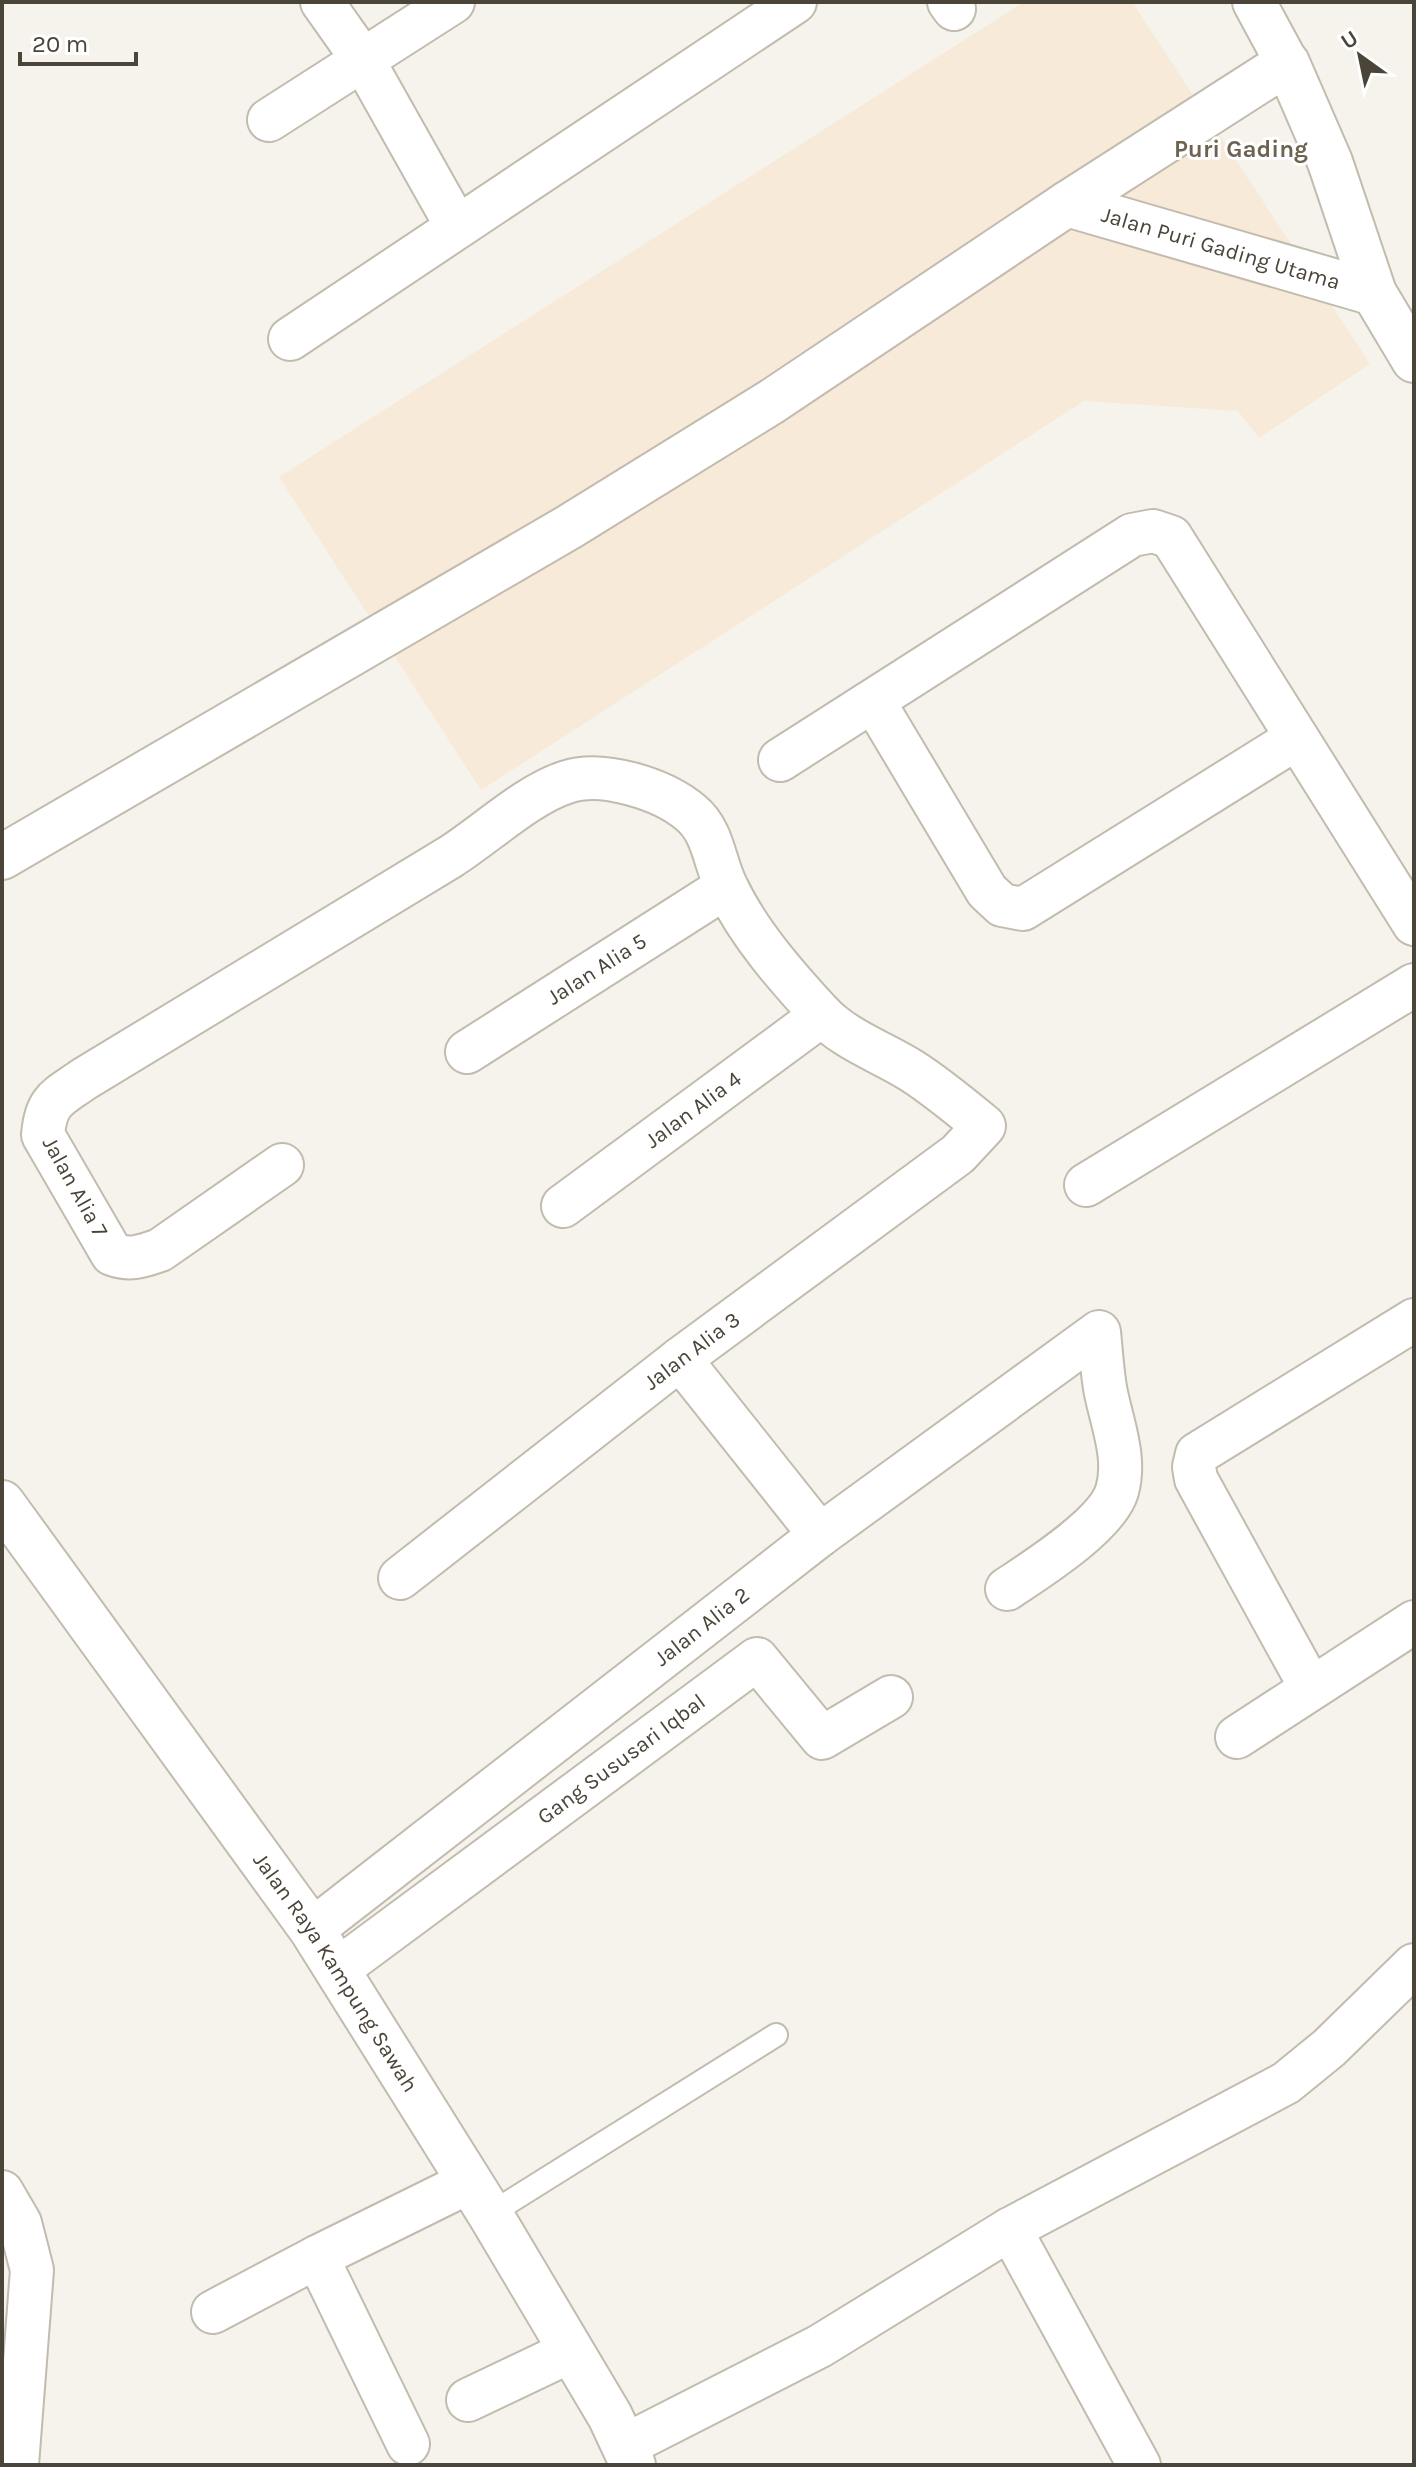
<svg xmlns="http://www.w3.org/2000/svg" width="1416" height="2467" viewBox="0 0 1416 2467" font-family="Karla,sans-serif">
<rect width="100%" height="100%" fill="#f6f3ec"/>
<path fill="#f7ead8" d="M1024,2H1132L1370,364L1259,438L1238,411L1084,401L481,790L279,477Z"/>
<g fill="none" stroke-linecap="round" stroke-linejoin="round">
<g stroke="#c2bbae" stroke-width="26">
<path id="service" d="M490,2214L776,2035"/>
</g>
<g stroke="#c2bbae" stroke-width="46">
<g id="minor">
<path d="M322,2L363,60L457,227"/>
<path d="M949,2L954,9"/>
<path d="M1254,2L1287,63"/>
<path d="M269,120L453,2"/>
<path d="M290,339L795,2"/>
<path d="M874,702L987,891L1002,905L1023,909L1297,738"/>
<path d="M780,760L1132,535L1153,531L1171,537L1414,924"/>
<path id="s1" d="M467,1052L726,887"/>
<path d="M282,1165L160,1250C143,1256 130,1261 112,1254L43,1135C46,1100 57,1098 84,1079C206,1005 328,931 450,857C485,835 528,794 567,782C602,770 663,789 691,813C714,832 714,863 727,888C749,934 786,976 820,1013C845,1040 882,1052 912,1071C937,1087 961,1107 984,1126L958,1154L680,1359L400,1578"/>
<path d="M1086,1185L1414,985"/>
<path id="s2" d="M563,1206L822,1015"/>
<path d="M680,1359L820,1535"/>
<path d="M1311,1688L1196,1479L1194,1467L1197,1454L1414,1320"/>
<path d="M1237,1737L1414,1622"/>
<path id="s3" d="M312,1930L820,1535L1099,1332C1101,1351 1102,1369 1105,1388C1111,1421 1127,1457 1117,1491C1107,1525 1037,1569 1007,1589"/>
<path id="s4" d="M337,1970L757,1659L822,1738L891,1697"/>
<path d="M2,2192L20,2223L32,2270L17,2465"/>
<path d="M1010,2229L1139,2465"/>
<path d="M317,2257L408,2444"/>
<path d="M213,2312L317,2257L469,2182"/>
<path d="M468,2400L571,2351"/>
<path d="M624,2446L820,2346L1010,2229L1286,2083L1329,2048L1414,1965"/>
</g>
</g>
<g stroke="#c2bbae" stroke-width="48">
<g id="tertiary">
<path id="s5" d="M1067,204L1374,293"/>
<path d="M2,857L569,527L771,402L1067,204L1287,63L1330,162L1374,293L1414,360"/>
<path id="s6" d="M2,1503L312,1930L490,2214L610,2416L633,2465"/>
</g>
</g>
<use href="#service" stroke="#fff" stroke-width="22"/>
<use href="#minor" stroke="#fff" stroke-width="42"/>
<use href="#tertiary" stroke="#fff" stroke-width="44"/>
</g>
<g text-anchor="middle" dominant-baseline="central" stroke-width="6" stroke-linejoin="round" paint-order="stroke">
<g font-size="22" fill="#4b4439" stroke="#fff">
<text stroke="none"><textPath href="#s5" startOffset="160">Jalan Puri Gading Utama</textPath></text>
<text stroke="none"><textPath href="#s1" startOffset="154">Jalan Alia 5</textPath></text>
<text stroke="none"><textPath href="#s2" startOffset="162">Jalan Alia 4</textPath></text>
<text transform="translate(75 1187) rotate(61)">Jalan Alia 7</text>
<text transform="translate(692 1351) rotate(-37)">Jalan Alia 3</text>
<text stroke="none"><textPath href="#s3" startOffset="494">Jalan Alia 2</textPath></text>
<text stroke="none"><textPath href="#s4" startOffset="354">Gang Sususari Iqbal</textPath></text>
<text stroke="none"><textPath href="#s6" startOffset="576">Jalan Raya Kampung Sawah</textPath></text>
</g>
<g font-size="24" font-weight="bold" fill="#6e6250" stroke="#fff">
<text x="1241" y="149">Puri Gading</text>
</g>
</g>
<rect width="1416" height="2467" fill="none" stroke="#4b4439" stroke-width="8"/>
<g transform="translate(1360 56) rotate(327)" stroke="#ffffff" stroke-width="6" paint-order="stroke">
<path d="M0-6L14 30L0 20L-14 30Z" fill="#4b4439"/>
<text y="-12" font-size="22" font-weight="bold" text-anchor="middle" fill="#4b4439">U</text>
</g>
<path d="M20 52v12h116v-12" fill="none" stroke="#4b4439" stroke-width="4"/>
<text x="32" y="52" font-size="24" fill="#4b4439" stroke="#ffffff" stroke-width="6" paint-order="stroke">20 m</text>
</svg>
